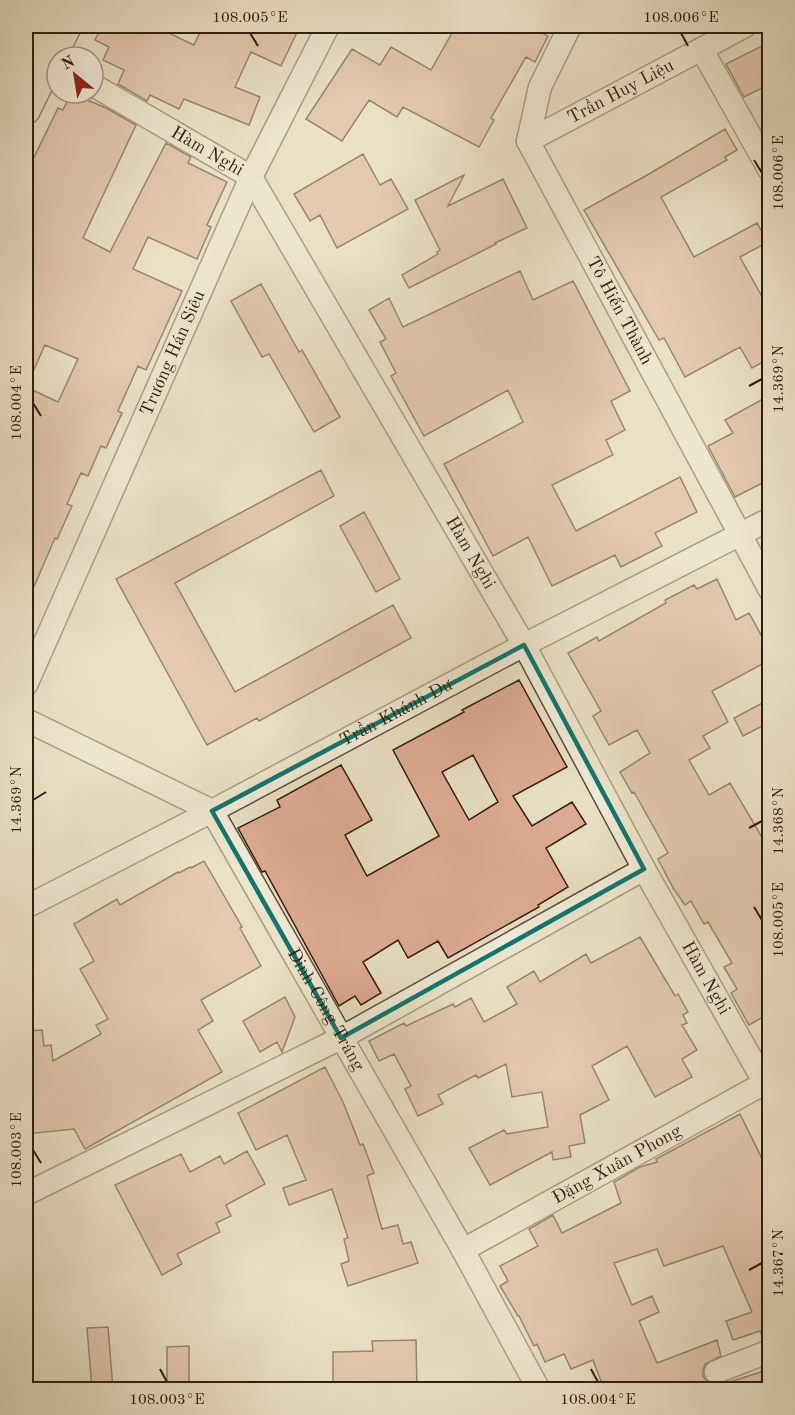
<svg xmlns="http://www.w3.org/2000/svg" width="795" height="1415" viewBox="0 0 795 1415" font-family="'Old Standard TT',serif">
<rect width="100%" height="100%" fill="#eae1c5"/>
<filter id="stains"><feTurbulence type="fractalNoise" baseFrequency=".00333" numOctaves="4"/><feColorMatrix values="0 0 0 0 .2 0 0 0 0 .09 0 0 0 0 .02 0 0 0 .5 -.17"/></filter>
<radialGradient id="worn" r=".72"><stop offset=".6" stop-color="#630" stop-opacity="0"/><stop offset="1" stop-color="#630" stop-opacity=".3"/></radialGradient>
<path fill="#deac94" stroke="#2f1d10" stroke-width="1.5" fill-rule="evenodd" d="M102,26H154L194,45L203,26H300L281,66L251,52L235,87L260,97L249,125L184,99L179,109L150,95L147,101L118,84L124,70L103,60L109,47L95,40Z
M456,26H545L542,33L548,36L535,62L526,57L491,118L494,120L479,147L403,107L397,117L369,100L342,141L306,119L352,49L380,65L391,47L431,70Z
M770,42V84L744,97L726,64Z
M71,93L106,108L136,125L83,238L110,252L166,143L191,157L188,163L227,182L207,225L211,227L197,259L148,237L133,269L182,291L146,370L138,366L118,411L122,413L106,448L101,446L88,476L81,473L67,504L72,506L57,539L55,538L26,605V387L58,402L78,359L45,345L26,387V174L58,108L63,110Z
M725,129L737,150L725,157L727,160L661,197L694,257L757,223L768,242L740,257L770,311V358L752,368L740,347L685,377L664,338L659,340L584,210L649,174Z
M363,154L380,185L391,179L408,209L337,248L320,215L310,221L294,194Z
M464,175L448,206L503,179L527,228L495,243L496,244L409,288L402,275L438,254L437,252L440,250L415,200Z
M520,271L533,300L573,281L630,391L611,401L625,430L606,440L613,455L552,485L576,531L680,477L697,512L655,533L662,546L621,567L615,555L552,586L528,537L493,556L444,464L523,422L508,390L424,436L391,376L396,373L380,342L386,339L369,310L389,298L403,327Z
M261,284L299,352L302,350L340,417L314,432L269,354L262,357L231,301Z
M770,395V479L735,497L708,446L733,433L725,420Z
M321,470L334,496L175,583L235,692L393,605L411,638L259,721L257,718L207,745L116,579Z
M364,512L400,579L376,592L340,526Z
M717,579L736,620L749,613L770,651V660L712,691L728,722L703,736L710,748L689,760L709,795L730,783L770,851V1013L749,1025L731,993L737,989L724,967L732,963L708,922L704,924L691,901L685,905L673,888L658,859L668,853L634,792L632,793L620,772L650,753L637,730L609,745L593,716L601,711L568,653L597,637L599,641L666,603L665,600L694,585L697,589Z
M519,680L567,767L513,796L532,826L572,802L586,824L546,848L568,887L538,905L539,907L448,958L438,941L408,958L398,940L363,962L381,993L361,1005L355,996L339,1006L265,871L262,872L238,828L280,807L277,800L341,765L372,820L345,835L367,876L439,836L393,750L464,712L462,710ZM473,755L498,802L469,820L442,772Z
M770,699V722L743,736L734,718Z
M204,861L242,927L240,928L261,966L201,1000L213,1021L198,1030L222,1072L85,1149L74,1129L26,1134V1031L42,1030L44,1046L51,1045L53,1061L101,1034L96,1025L108,1019L80,969L94,961L74,924L117,899L120,905L178,872L179,873L190,867L191,868Z
M640,937L675,996L678,994L688,1012L683,1015L687,1023L682,1025L697,1050L682,1059L692,1077L655,1097L627,1046L592,1066L609,1100L580,1115L585,1143L569,1146L571,1157L553,1160L552,1152L490,1185L469,1148L504,1130L507,1134L548,1127L542,1092L512,1097L506,1064L478,1078L476,1075L438,1095L443,1104L418,1116L405,1089L411,1086L394,1054L379,1061L369,1041L404,1023L406,1026L453,1004L455,1007L471,998L484,1022L517,1004L507,987L534,971L540,982L586,954L591,963Z
M285,997L295,1017L282,1052L277,1042L260,1052L243,1021Z
M325,1067L343,1102L360,1145L363,1144L374,1173L367,1176L382,1229L398,1225L403,1244L411,1242L418,1263L348,1286L341,1264L349,1261L344,1239L348,1238L332,1189L289,1205L283,1188L306,1180L287,1135L256,1150L238,1113Z
M740,1114L770,1175V1338L763,1339L760,1331L733,1340L726,1321L752,1312L723,1246L664,1266L657,1249L614,1263L632,1305L652,1296L659,1312L639,1321L657,1363L717,1340L721,1356L705,1364L703,1371V1376L707,1382L713,1385H720L770,1369V1389H604L593,1360L571,1369L564,1354L545,1362L537,1344L534,1346L519,1316H518L500,1286L508,1281L500,1266L538,1246L529,1229L553,1215L562,1233L621,1203L614,1182L640,1167L657,1162L656,1159Z
M247,1151L265,1184L226,1205L231,1216L216,1223L220,1232L177,1254L182,1264L162,1275L115,1185L181,1154L190,1172L220,1156L224,1164Z
M108,1327L113,1389H92L87,1328Z
M416,1340L417,1388L333,1389V1352L373,1351L372,1341Z
M189,1346V1389H167V1347Z"/>
<g fill="none" stroke-linecap="round" stroke-linejoin="round">
<g stroke="#5e4e3d" stroke-width="25">
<g id="minor">
<path id="s1" d="M570,26L540,87L528,141L770,590"/>
<path d="M702,50L770,171"/>
<path id="s2" d="M93,85L251,177L524,645L644,869L770,1092"/>
<path id="s3" d="M528,141L745,26"/>
<path id="s4" d="M26,685L251,177L328,26"/>
<path id="s5" d="M26,720L212,811L463,1250L539,1390"/>
<path id="s6" d="M26,907L212,811L524,645L770,519"/>
<path d="M26,1194L341,1038L644,869"/>
<path id="s7" d="M463,1250L770,1080"/>
<path d="M716,1372L770,1351"/>
</g>
</g>
<g stroke="#2f1d10" stroke-width="31">
<path id="major" d="M26,51L38,26
M26,110L67,26"/>
</g>
<use href="#minor" stroke="#f1ecd9" stroke-width="22"/>
<use href="#major" stroke="#eae1c5" stroke-width="28"/>
</g>
<path d="M0 0H795V1415H0ZM524,645L644,869L341,1038L212,811Z" fill="#eae1c5" fill-opacity=".55" fill-rule="evenodd"/>
<path fill="none" stroke="#0f766e" stroke-width="4.5" stroke-linejoin="round" d="M524,645L644,869L341,1038L212,811Z"/>
<path fill="none" stroke="#2f1d10" stroke-width="2" d="M250,33L258,46M681,33L688,46M754,160L762,173M749,386L762,379M33,403L41,416M33,800L46,792M749,828L762,821M754,907L762,920M33,1150L41,1163M749,1270L762,1263M160,1369L167,1382M591,1369L598,1382"/>
<g text-anchor="middle" dominant-baseline="central" stroke-width="4.5" stroke-linejoin="round" paint-order="stroke">
<g font-size="18" fill="#2f1d10" stroke="#f1ecd9">
<text stroke="none"><textPath href="#s3" startOffset="105">Trần Huy Liệu</textPath></text>
<text stroke="none"><textPath href="#s2" startOffset="132">Hàm Nghi</textPath></text>
<text stroke="none"><textPath href="#s1" startOffset="316">Tô Hiến Thành</textPath></text>
<text stroke="none"><textPath href="#s4" startOffset="363">Trương Hán Siêu</textPath></text>
<text stroke="none"><textPath href="#s2" startOffset="618">Hàm Nghi</textPath></text>
<text stroke="none"><textPath href="#s6" startOffset="418">Trần Khánh Dư</textPath></text>
<text stroke="none"><textPath href="#s2" startOffset="1104">Hàm Nghi</textPath></text>
<text stroke="none"><textPath href="#s5" startOffset="436">Đinh Công Tráng</textPath></text>
<text stroke="none"><textPath href="#s7" startOffset="176">Đặng Xuân Phong</textPath></text>
</g>
</g>
<rect width="795" height="1415" fill="none" stroke="#eae1c5" stroke-width="66"/>
<g transform="translate(75 75) rotate(330)"><circle r="28" fill="#f1ecd9" stroke="#a39989" stroke-width="1.5"/>
<path d="M0-4.5L10 22L0 15L-10 22Z" fill="#8f2418"/>
<text y="-9" font-size="16" font-weight="bold" text-anchor="middle" fill="#2f1d10">N</text>
</g>
<rect x="33" y="33" width="729" height="1349" fill="none" stroke="#2f1d10" stroke-width="2"/>
<g font-size="15" text-anchor="middle" fill="#2f1d10">
<text x="250" y="22">108.005°E</text>
<text x="681" y="22">108.006°E</text>
<text transform="translate(778 173) rotate(-90)" y="5">108.006°E</text>
<text transform="translate(778 379) rotate(-90)" y="5">14.369°N</text>
<text transform="translate(16 403) rotate(-90)" y="5">108.004°E</text>
<text transform="translate(16 800) rotate(-90)" y="5">14.369°N</text>
<text transform="translate(778 821) rotate(-90)" y="5">14.368°N</text>
<text transform="translate(778 920) rotate(-90)" y="5">108.005°E</text>
<text transform="translate(16 1150) rotate(-90)" y="5">108.003°E</text>
<text transform="translate(778 1263) rotate(-90)" y="5">14.367°N</text>
<text x="167" y="1404">108.003°E</text>
<text x="598" y="1404">108.004°E</text>
</g>
<rect width="100%" height="100%" filter="url(#stains)"/>
<rect width="100%" height="100%" fill="url(#worn)"/>
</svg>
